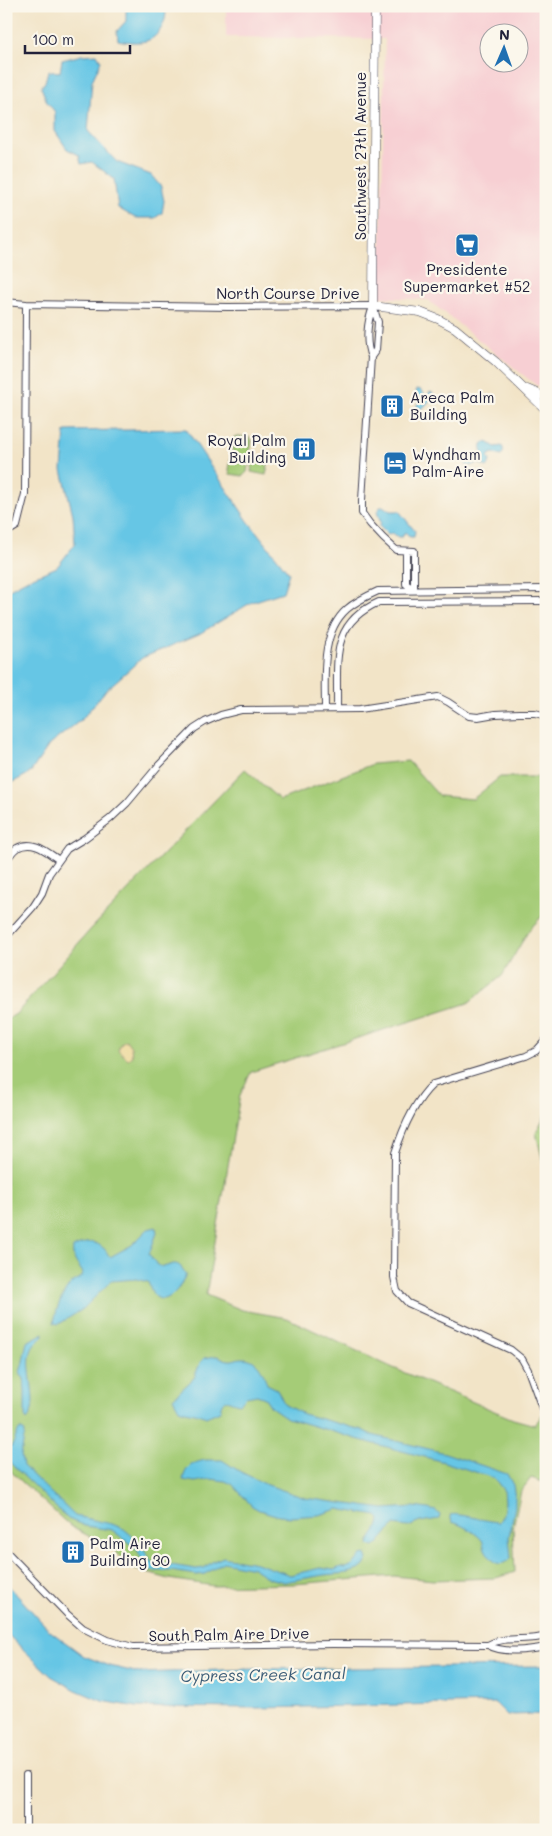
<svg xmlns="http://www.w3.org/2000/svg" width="552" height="1836" viewBox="0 0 552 1836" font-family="Mali,sans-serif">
<rect width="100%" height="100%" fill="#fbf7ec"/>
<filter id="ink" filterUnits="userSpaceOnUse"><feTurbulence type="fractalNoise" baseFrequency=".02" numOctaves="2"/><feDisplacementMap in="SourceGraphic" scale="10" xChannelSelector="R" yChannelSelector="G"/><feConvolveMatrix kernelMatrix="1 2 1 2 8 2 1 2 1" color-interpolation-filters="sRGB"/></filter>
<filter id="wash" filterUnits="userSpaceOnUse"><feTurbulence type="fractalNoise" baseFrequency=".0096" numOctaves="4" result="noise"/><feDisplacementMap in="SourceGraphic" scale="20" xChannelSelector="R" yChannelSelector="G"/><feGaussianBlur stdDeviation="1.12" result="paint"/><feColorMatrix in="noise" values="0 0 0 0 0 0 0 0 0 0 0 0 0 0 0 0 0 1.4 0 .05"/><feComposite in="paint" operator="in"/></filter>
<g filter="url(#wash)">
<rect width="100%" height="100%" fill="#f2e4c7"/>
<path fill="#f7cfd3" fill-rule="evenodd" d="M226,6H546V388L536,385L428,300L380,297L385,39L226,37ZM490,32H520V62H490Z"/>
<path fill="#a5cc77" stroke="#647759" d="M238,436L250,438L252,440L247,472L243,476L230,474L229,470L234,437Z
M253,456L269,459L266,475L251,472Z
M408,761L439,796L473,799L500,777H537L546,781V912L529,930L502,976L468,1003L251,1072L240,1095L206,1295L242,1310L287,1318L391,1367L513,1419L535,1425L546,1409V1483L531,1478L521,1491L513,1527L515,1572L496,1578L433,1580L394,1576L294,1584L214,1586L169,1579L136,1570L111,1548L70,1526L6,1467V1020L16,1014L91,929L245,769L280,800L373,764Z
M546,1114V1174L536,1133Z"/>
<path fill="#eeda9e" stroke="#887e6c" d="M126,1040L131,1047L132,1056L128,1059L118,1050L121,1043Z"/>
<path fill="#66c6e5" stroke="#447490" d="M124,6H165C169,19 159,38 146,41C137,43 127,42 118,40L117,31L126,21V10Z
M97,54L101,61L92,81L88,131L117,162L151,175L161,187L164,201L162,213L155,218H135L118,208L114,179L92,162L81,164L79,155L67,149L55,131V112L47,102L41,87L45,82L48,71L60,72L62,60L82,55Z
M417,389L421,390L426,396L430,392L433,393L435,395L422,409L417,408V405L420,400L415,396Z
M186,429L248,521L289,573L283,592L252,602L199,634L142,658L106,690L82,719L49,745L30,773L6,786V591L28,579L57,567L75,544L73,515L62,470L65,431Z
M485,442L489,443L495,447L502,446C504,450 504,452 501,456L493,453L489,455L488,458L490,460L489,465L487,467L478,463L470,466L466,465L465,461L468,457L477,458L481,454L482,444Z
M383,506L390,511H399L415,531L414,537H410L405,532L402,537H398L392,533L388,535L379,526L381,523L377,512L379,508Z
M156,1227L157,1233L149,1254C152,1258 155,1264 160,1266C169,1270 176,1254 186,1275C182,1284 169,1306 156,1297C152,1294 150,1287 148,1282L136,1279L111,1281L83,1309L59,1324L54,1323C56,1310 61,1296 69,1286C74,1280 80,1280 83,1273C78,1265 71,1258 73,1248C83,1243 93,1239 102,1247C106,1249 107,1254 110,1257L132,1245L148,1229Z
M44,1333C41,1341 33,1343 31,1352C25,1371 41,1405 27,1420L25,1417V1392L24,1379L20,1372C24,1362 24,1352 27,1342Z
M217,1356C221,1357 225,1360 229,1360C233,1361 237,1358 241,1358C257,1357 263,1371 267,1384L277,1389L285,1405L303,1414L362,1430L372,1435L445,1453L507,1474L513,1485L515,1498V1506L509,1537L511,1558C501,1570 491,1561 485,1549C483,1545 484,1542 480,1538C473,1531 462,1525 452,1522L450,1515C457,1512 487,1522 499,1522L503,1514L505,1502L504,1491L494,1478L444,1462L360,1440L287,1418L271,1407L265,1398L257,1395L246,1397L239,1404C228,1402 223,1394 220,1411L206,1417C197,1412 188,1413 179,1409L173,1398L194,1378L200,1363L204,1358Z
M20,1429L25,1432L21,1455L23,1466L75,1516L112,1524L124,1529L136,1539L152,1562L196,1569L204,1568L212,1562L223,1557L256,1563L290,1575L320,1568L334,1570L341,1567L346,1568L353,1565L361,1555L366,1554L368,1559L364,1566L359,1570L348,1573L324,1575L284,1582L268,1578L253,1568L223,1562L205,1574L197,1575L170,1571H150L146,1568L137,1549L112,1530L85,1526L68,1519L6,1459V1447L9,1450C15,1443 15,1435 20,1429Z
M206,1460H222L239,1471L265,1484L305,1498L384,1509L414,1507L428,1509L436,1511L440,1515L439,1519L420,1522L408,1527L394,1525L378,1544L374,1547L369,1545C370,1535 380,1530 380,1519L377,1516L338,1509L319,1515L291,1517L279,1516L259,1510L252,1506L232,1484L225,1481L211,1479L195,1482L183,1480C185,1466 194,1462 206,1460Z
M6,1583L50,1631L84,1656L110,1666L139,1673L249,1669L546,1666V1714L507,1715L495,1703L258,1708L137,1707L102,1701L76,1690L51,1676L6,1633Z"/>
</g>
<g filter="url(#ink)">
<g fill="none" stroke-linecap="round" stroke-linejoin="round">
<g stroke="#413f50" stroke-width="8">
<path id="minor" d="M6,302L26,304L25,494L17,526L9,531H6
M26,304L228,307L373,306
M373,306L378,322L376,350L371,357L362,500V513L370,524L383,538L396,550L414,551V589L406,584V551
M371,357C365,342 367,322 373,307
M325,709C325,676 320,633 347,609C356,601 367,596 378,591L546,589
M337,709C338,661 329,624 379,602L546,601
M6,860C10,856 13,850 17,848C33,839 47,852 59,860
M6,937L33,907L42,893L49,874L67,849L85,838L110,819L127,803L159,765L194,729L205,722L221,715L241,710L360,709L438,697L448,702L469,716L478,717L495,714L519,713H535L546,716
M546,1040L536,1051L526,1056L433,1084C414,1102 403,1128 395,1153L394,1277L397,1291L408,1303L511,1350L522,1359L528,1370L546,1419
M6,1551L67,1614L83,1628L107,1640L133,1647L333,1644L488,1645C505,1635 527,1642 546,1636
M488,1645C503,1654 529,1650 546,1647
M26,1830V1775"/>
</g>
<g stroke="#413f50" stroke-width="9">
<path id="tertiary" d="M375,6L373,306L420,312L438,319L455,328L496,362L546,410
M527,389L546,397"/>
</g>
<use href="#minor" stroke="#fff" stroke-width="6"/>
<use href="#tertiary" stroke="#fff" stroke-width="8"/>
</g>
</g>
<defs>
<g id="supermarket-square" transform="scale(1.25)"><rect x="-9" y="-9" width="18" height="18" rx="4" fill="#1f6fb2" stroke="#fbf7ec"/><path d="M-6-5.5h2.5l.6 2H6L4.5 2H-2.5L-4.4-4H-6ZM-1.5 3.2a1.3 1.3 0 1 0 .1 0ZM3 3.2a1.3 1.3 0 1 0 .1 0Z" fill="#fff"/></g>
<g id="building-square" transform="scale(1.25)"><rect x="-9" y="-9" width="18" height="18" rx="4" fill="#1f6fb2" stroke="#fbf7ec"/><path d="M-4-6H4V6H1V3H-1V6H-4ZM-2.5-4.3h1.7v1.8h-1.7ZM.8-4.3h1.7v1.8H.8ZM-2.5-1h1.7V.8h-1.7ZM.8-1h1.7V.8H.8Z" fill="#fff"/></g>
<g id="hotel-square" transform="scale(1.25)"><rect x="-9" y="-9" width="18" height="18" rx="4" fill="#1f6fb2" stroke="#fbf7ec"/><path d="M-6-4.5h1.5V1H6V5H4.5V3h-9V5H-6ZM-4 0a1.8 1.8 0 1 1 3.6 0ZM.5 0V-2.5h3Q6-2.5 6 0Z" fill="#fff"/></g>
</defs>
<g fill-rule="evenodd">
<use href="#supermarket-square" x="467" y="245"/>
<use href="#building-square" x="392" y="406"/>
<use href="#building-square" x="304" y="449"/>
<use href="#hotel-square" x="395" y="463"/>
<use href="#building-square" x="73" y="1552"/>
</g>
<g text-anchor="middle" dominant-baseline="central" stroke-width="4.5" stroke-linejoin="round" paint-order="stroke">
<g font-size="15" fill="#22223b" stroke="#fbf7ec">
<text transform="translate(360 156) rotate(-90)">Southwest 27th Avenue</text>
<text x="288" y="293">North Course Drive</text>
<text transform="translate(229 1634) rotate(-1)">South Palm Aire Drive</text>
</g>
<g font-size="15" fill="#22223b" stroke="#fbf7ec" text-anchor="start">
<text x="467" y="269" text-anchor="middle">Presidente<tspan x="467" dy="17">Supermarket #52</tspan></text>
<text x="410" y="397">Areca Palm<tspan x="410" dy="17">Building</tspan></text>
<text x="286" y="440" text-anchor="end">Royal Palm<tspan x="286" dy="17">Building</tspan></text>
<text x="412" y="454">Wyndham<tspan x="412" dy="17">Palm-Aire</tspan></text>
<text x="90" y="1543">Palm Aire<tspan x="90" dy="17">Building 30</tspan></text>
</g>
<g font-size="16" font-style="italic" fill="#3a5b76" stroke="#fbf7ec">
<text transform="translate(263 1674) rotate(-1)">Cypress Creek Canal</text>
</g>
</g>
<rect width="552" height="1836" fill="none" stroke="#fbf7ec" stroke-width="25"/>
<g transform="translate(504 48) rotate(2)"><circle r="24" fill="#fbf7ec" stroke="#a4a2a5"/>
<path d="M0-4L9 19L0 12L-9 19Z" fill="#1f6fb2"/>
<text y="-8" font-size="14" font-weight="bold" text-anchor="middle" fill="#22223b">N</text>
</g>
<path d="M25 45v8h105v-8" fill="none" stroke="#22223b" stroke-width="2.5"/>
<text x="32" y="45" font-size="15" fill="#22223b" stroke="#fbf7ec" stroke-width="4" paint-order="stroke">100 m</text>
</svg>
